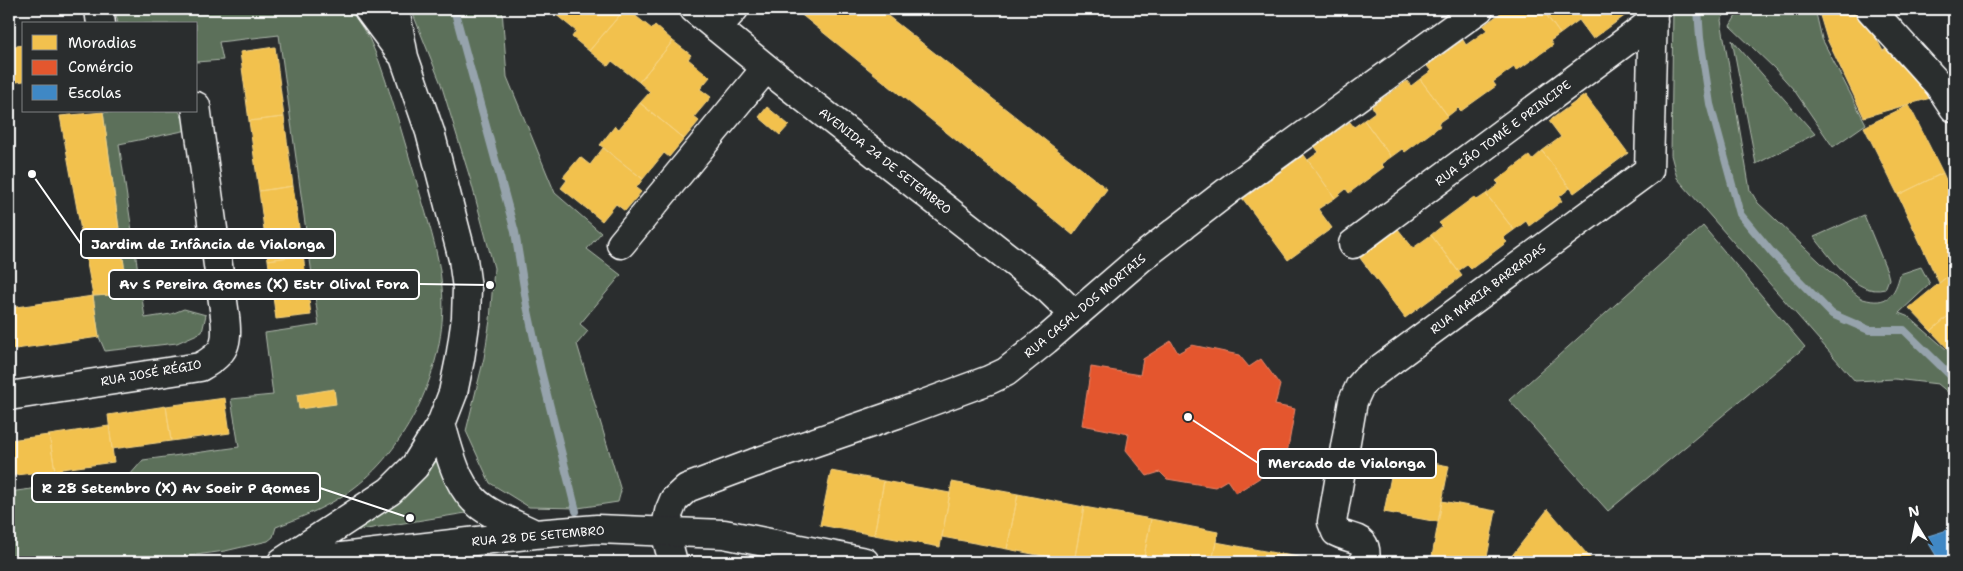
<svg xmlns="http://www.w3.org/2000/svg" width="1963" height="571" viewBox="0 0 1963 571" font-family="'Shantell Sans',sans-serif">
<rect width="100%" height="100%" fill="#2a2d2e"/>
<filter id="ink" filterUnits="userSpaceOnUse"><feTurbulence type="fractalNoise" baseFrequency=".02" numOctaves="2"/><feDisplacementMap in="SourceGraphic" scale="10" xChannelSelector="R" yChannelSelector="G"/><feConvolveMatrix kernelMatrix="1 2 1 2 8 2 1 2 1" color-interpolation-filters="sRGB"/></filter>
<g filter="url(#ink)">
<path fill="#5c705a" stroke="#aeb8ac" d="M115,9H350L369,38L379,61C393,100 404,140 416,180C426,215 439,251 442,287C449,359 411,445 354,488C330,506 303,517 276,527L273,537L268,541L225,551L145,562H9V492L129,476L143,460L239,447L231,399L273,395L265,333L319,325L279,35L219,42L223,60L196,62V24H118Z
M411,9H502L507,77L555,193L601,233L587,249L621,275L580,324L588,331L577,344L621,491L618,502L578,508L529,507L490,483L466,431L484,358L490,320L494,268L470,178L441,84Z
M1673,9H1728L1721,20L1750,190L1758,203C1787,230 1815,259 1845,284C1850,289 1857,296 1863,299C1887,306 1895,295 1900,274L1921,267L1930,284L1899,313L1909,317L1954,356V397L1938,384L1895,379L1855,381L1677,178L1671,155Z
M1740,9H1815L1822,39L1866,124L1833,147L1794,90L1775,69L1730,26Z
M1732,40L1815,134L1756,164Z
M179,111L188,130L119,144L145,318L171,314L184,309L206,315L202,332L177,343L105,351L99,337L93,296L128,294L103,112Z
M1864,215L1887,271L1889,279L1885,289C1855,297 1831,257 1814,237Z
M1703,226L1805,347L1608,511L1509,400Z
M437,456L447,486L466,513L348,532Z"/>
<path fill="#f2c14e" stroke="#f6d483" d="M549,9H625L589,51L572,37L576,31Z
M625,9H627L652,29L655,25L673,41L639,82L612,61L608,66L589,51Z
M803,9H879L1107,189L1073,235L798,12Z
M1506,9H1542L1560,34L1550,41L1553,45L1516,71L1514,67L1493,82L1496,86L1461,111L1458,108L1448,116L1420,79L1431,71L1427,66L1463,40L1466,45L1487,30L1483,26Z
M1542,9H1634L1593,39L1579,20L1560,34Z
M1818,9H1860L1883,51L1895,43L1934,97L1864,117L1827,39Z
M673,41L691,55L688,59L710,77L700,89L711,97L694,117L699,121L684,139L640,103L650,92L639,82Z
M24,45V81L9,83V47Z
M275,47L284,117L249,121L240,52Z
M1420,79L1448,116L1438,123L1440,126L1405,152L1402,149L1391,157L1364,120L1375,112L1372,106L1407,81L1411,86Z
M1585,95L1628,153L1574,193L1542,151L1561,137L1549,121Z
M640,103L684,139L669,157L664,153L643,179L600,145L615,126L619,129Z
M1909,105L1943,173L1898,195L1864,127Z
M767,107L789,125L780,135L759,117Z
M103,112L128,294L93,296L60,116Z
M284,117L293,186L259,191L249,121Z
M1364,120L1391,157L1381,164L1384,167L1349,193L1346,189L1335,198L1308,160L1319,152L1315,147L1350,122L1354,127Z
M603,148L643,179L636,188L641,192L625,211L616,204L602,221L561,188L567,180L563,177L580,157L590,165Z
M1542,151L1570,188L1559,197L1562,201L1529,226L1526,221L1514,230L1486,194L1499,184L1496,181L1529,156L1532,160Z
M1304,155L1335,198L1318,209L1332,228L1288,260L1243,199Z
M1943,173L1954,198V271L1939,283L1898,195Z
M293,186L303,255L268,260L259,191Z
M1486,194L1514,230L1503,238L1507,242L1471,269L1467,265L1458,271L1431,235L1442,226L1439,223L1474,197L1477,200Z
M1398,229L1413,248L1431,235L1462,276L1405,318L1360,258Z
M303,255L311,315L276,319L268,260Z
M1954,271V311L1931,331L1909,308Z
M93,296L99,337L9,350V308Z
M1954,311V351L1952,353L1931,331Z
M334,389L336,404L299,409L297,395Z
M225,398L230,433L171,441L166,406Z
M166,406L171,441L112,449L108,415Z
M109,426L114,462L55,470L49,435Z
M49,435L55,470L9,476V440Z
M1395,456L1449,466L1438,522L1384,512Z
M831,471L884,481L874,535L820,525Z
M884,481L950,493L940,547L874,535Z
M952,482L1018,494L1007,549L942,537Z
M1018,494L1084,507L1074,562L1007,549Z
M1442,501L1496,511L1486,562H1431Z
M1084,507L1151,519L1143,562H1074Z
M1548,509L1592,560L1594,562H1507Z
M1151,519L1218,532L1212,562H1143Z
M1216,542L1281,554L1279,562H1212Z
M1281,554L1325,562H1279Z"/>
<path fill="#e4572e" stroke="#ec896d" d="M1171,341L1178,353L1192,345L1239,355L1249,367L1261,359L1280,385L1275,405L1295,409L1286,459L1267,455L1261,477L1236,493L1227,480L1215,487L1167,479L1160,472L1147,476L1126,450L1129,434L1082,425L1091,367L1140,375L1143,359Z"/>
<path fill="#3f88c5" stroke="#79acd6" d="M1954,528V562H1940L1925,537Z"/>
<g fill="none" stroke-linecap="round" stroke-linejoin="round">
<path stroke="#96a3ac" stroke-width="8" d="M454,9L515,232L527,306L541,371L576,511
M1698,9L1700,38L1710,104L1740,214L1773,254L1832,314L1869,330H1904L1954,379"/>
<g stroke="#fff" stroke-width="31">
<path id="minor" d="M99,9L101,24
M694,9L766,68L1048,289L1075,315
M1870,9L1938,84L1954,108
M717,28L734,9
M621,244L766,68
M1353,244L1653,21
M9,396L200,367C226,353 228,344 225,316L196,106
M673,562L665,532L669,512L674,500L687,488L754,463L897,414L989,380L1006,372L1046,340L1141,258L1233,187L1479,9
M1365,562C1369,535 1353,541 1336,532L1332,522L1353,401L1360,386L1366,379L1649,170L1653,9"/>
</g>
<g stroke="#fff" stroke-width="31">
<path id="tertiary" d="M368,9L400,52
M441,424C450,454 457,491 485,509C500,519 519,526 535,534
M282,562L390,491L415,466L441,424L453,393L460,359L466,318L467,288L463,259L430,132L404,57L395,9
M299,562L535,534L597,529L724,534L865,562"/>
</g>
<use href="#minor" stroke="#2a2d2e" stroke-width="28"/>
<use href="#tertiary" stroke="#2a2d2e" stroke-width="28"/>
</g>
</g>
<g text-anchor="middle" dominant-baseline="central" stroke-width="5" stroke-linejoin="round" paint-order="stroke">
<g font-size="12" fill="#fff" stroke="#2a2d2e">
<text transform="translate(1503 133) rotate(-37)">RUA SÃO TOMÉ E PRINCIPE</text>
<text transform="translate(885 161) rotate(38)">AVENIDA 24 DE SETEMBRO</text>
<text transform="translate(1488 289) rotate(-37)">RUA MARIA BARRADAS</text>
<text transform="translate(1085 306) rotate(-40)">RUA CASAL DOS MORTAIS</text>
<text transform="translate(151 373) rotate(-10)">RUA JOSÉ RÉGIO</text>
<text transform="translate(538 536) rotate(-5)">RUA 28 DE SETEMBRO</text>
</g>
</g>
<path fill="none" stroke="#fff" stroke-width="2" d="M32 174L81 244M490 285L419 284M1188 417L1258 463M410 518L320 488"/>
<g fill="#fff" stroke="#2a2d2e" stroke-width="2">
<circle cx="32" cy="174" r="5"/>
<circle cx="490" cy="285" r="5"/>
<circle cx="1188" cy="417" r="5"/>
<circle cx="410" cy="518" r="5"/>
</g>
<g fill="#2a2d2e" stroke="#fff" stroke-width="2">
<rect x="81" y="229" width="254" height="29" rx="5"/>
<rect x="109" y="270" width="310" height="29" rx="5"/>
<rect x="1258" y="449" width="178" height="29" rx="5"/>
<rect x="32" y="473" width="288" height="29" rx="5"/>
</g>
<g font-size="14" text-anchor="middle" font-weight="bold" fill="#fff">
<text x="208" y="249">Jardim de Infância de Vialonga</text>
<text x="264" y="289">Av S Pereira Gomes (X) Estr Olival Fora</text>
<text x="1347" y="468">Mercado de Vialonga</text>
<text x="176" y="493">R 28 Setembro (X) Av Soeir P Gomes</text>
</g>
<rect width="1963" height="571" fill="none" stroke="#2a2d2e" stroke-width="30"/>
<rect x="15" y="15" width="1933" height="541" fill="none" stroke="#fff" stroke-width="2" filter="url(#ink)"/>
<rect x="22" y="22" width="175" height="90" fill="#2a2d2e" stroke="#7f8182"/>
<rect x="32" y="35" width="25" height="15" fill="#f2c14e" stroke="#7f8182"/>
<text x="68" y="48" font-size="15" fill="#ffffff">Moradias</text>
<rect x="32" y="60" width="25" height="15" fill="#e4572e" stroke="#7f8182"/>
<text x="68" y="72" font-size="15" fill="#ffffff">Comércio</text>
<rect x="32" y="85" width="25" height="15" fill="#3f88c5" stroke="#7f8182"/>
<text x="68" y="98" font-size="15" fill="#ffffff">Escolas</text>
<g transform="translate(1916 524) rotate(350)" stroke="#2a2d2e" stroke-width="4" paint-order="stroke">
<path d="M0-4L9 19L0 12L-9 19Z" fill="#ffffff"/>
<text y="-8" font-size="14" font-weight="bold" text-anchor="middle" fill="#ffffff">N</text>
</g>
</svg>
